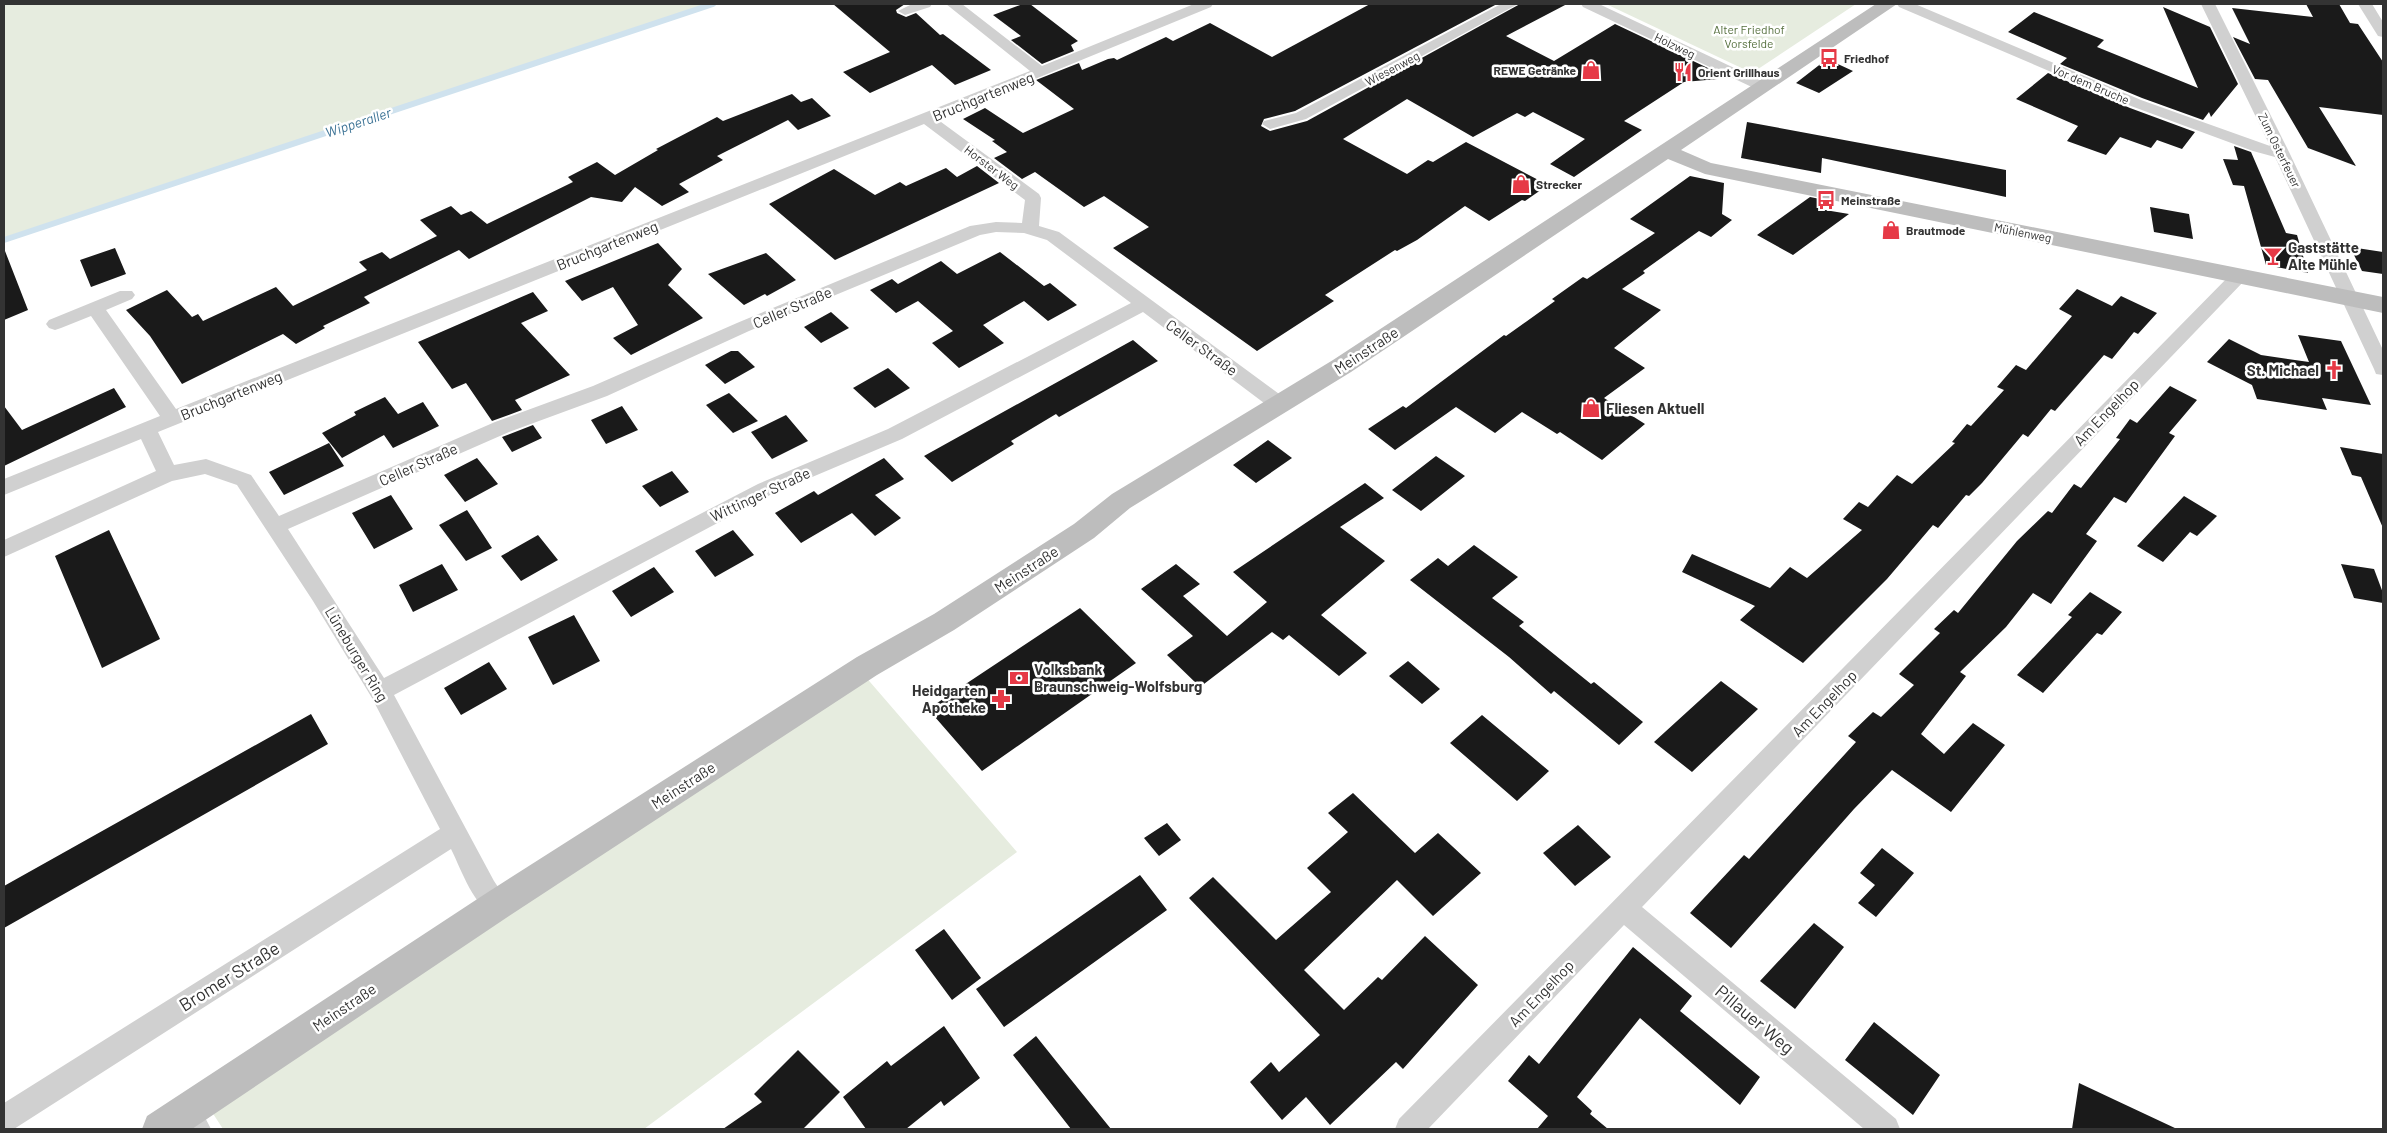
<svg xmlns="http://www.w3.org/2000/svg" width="2387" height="1133" viewBox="0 0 2387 1133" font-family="Barlow,sans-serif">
<rect width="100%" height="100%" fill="#fff"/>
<path fill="#e6ecdf" d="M4,4H713L4,242Z
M1606,4H1856L1752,73Z
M864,675L1017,852L644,1129H223L210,1109Z"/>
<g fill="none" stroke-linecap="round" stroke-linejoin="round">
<path stroke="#cfe2ee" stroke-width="6" d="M4,240L713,4"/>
</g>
<path fill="#1a1a1a" d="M833,4H905L896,10L897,13L906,17L916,13L940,35L943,34L991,70L955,85L932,65L870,93L843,72L890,52Z
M1023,4H1030L1078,41L1071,45L1074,51L1042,64L1011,40L1021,36L993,15Z
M1370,4H1497L1295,111L1264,119L1261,126L1270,131L1307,121L1520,4H1567L1506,36L1554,61L1615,24L1729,78L1684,82L1624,121L1642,130L1574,177L1550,164L1585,139L1533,112L1525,117L1517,113L1473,137L1407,99L1343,139L1407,174L1428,160L1433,162L1466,142L1548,185L1525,201L1522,200L1489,221L1465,206L1417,240L1397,251L1395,250L1325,295L1334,301L1257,351L1113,248L1149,227L1104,196L1084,207L1035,172L1022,179L994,158L1007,152L992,141L995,140L963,119L985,108L1023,133L1074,109L1036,80L1079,63L1082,70L1108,59L1114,58L1117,60L1166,37L1173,41L1210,23L1272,57Z
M2306,4H2339L2350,23L2358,24L2383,62V115L2319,107L2356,166L2308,148L2268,80L2255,79L2233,37L2250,44L2232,8L2313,17Z
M2163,7L2210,27L2238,84L2211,117L2209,112L2203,120L2142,98L2060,64L2067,58L2008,32L2034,12L2104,40L2097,47L2198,88Z
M1827,59L1853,71L1819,93L1796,83Z
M2048,73L2130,108L2195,132L2182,149L2157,140L2151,148L2120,137L2106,155L2067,141L2078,126L2016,99Z
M792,94L801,102L812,98L831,116L798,130L788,120L717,156L723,160L679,184L689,192L662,206L635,187L622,202L591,197L469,259L459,250L364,297L370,303L323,326L325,328L296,344L283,334L182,384L150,336L126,310L167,290L192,317L198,314L203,321L276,287L293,306L367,270L359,262L382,252L390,259L437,236L420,220L451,206L461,215L471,211L487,224L573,182L568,177L597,162L615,175L658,150L656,149L717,117L723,121Z
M1747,122L2006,170V197L1822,158L1821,173L1741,158Z
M2234,146L2251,152L2286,233L2297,235L2308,273L2266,265L2244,186L2233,185L2223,159L2238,160Z
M977,166L999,183L835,260L769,204L834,169L875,195L900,182L906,186L946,168L957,177Z
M1690,176L1724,183L1722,214L1732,220L1711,237L1699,231L1643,271L1645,273L1622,289L1661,310L1614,348L1645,368L1604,398L1645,424L1602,460L1560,432L1557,434L1522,412L1495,433L1456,407L1395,450L1368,429L1403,406L1406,408L1504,335L1506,336L1555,301L1552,299L1583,277L1587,279L1655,233L1630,219Z
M1810,197L1820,199L1819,209L1849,214L1793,255L1757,235Z
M2150,207L2189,214L2193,239L2154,232Z
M658,243L682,269L668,285L703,318L631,355L613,338L638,325L613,287L582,301L565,281Z
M2350,247L2383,252V274L2362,271Z
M115,248L126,274L91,287L80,260Z
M5,251L28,310L4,320V252Z
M1000,252L1044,286L1050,283L1077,305L1048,321L1024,301L983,325L1004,343L959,368L932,343L953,331L918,301L896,313L870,290L892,279L898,284L941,261L957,274Z
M766,253L796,280L767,296L765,294L744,305L708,274Z
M2077,289L2112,306L2121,296L2157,313L2138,334L2134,332L2112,359L2104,355L2055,411L2051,409L2028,437L2023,434L1982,483L1969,496L1966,495L1938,528L1933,525L1887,579L1803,663L1740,620L1755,606L1682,572L1692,554L1770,588L1790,567L1807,578L1862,530L1843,519L1859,502L1868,507L1897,475L1912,484L1955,443L1952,442L1967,424L1971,426L2004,390L1997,387L2016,365L2026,370L2072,316L2059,309Z
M533,292L548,311L521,323L570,375L515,400L522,410L492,421L466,383L452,389L418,342Z
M831,312L849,328L821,343L804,327Z
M2298,335L2341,341L2371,405L2322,398L2327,410L2257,399L2252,385L2207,362L2229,339L2261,355L2309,362Z
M1133,340L1158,361L1059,417L1056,414L1011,441L1014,444L952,482L924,456Z
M731,351H738L755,367L725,384L705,365Z
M888,368L910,388L875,408L853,388Z
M2170,386L2197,400L2169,433L2175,436L2126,503L2114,497L2086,534L2097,541L2051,604L2033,593L2006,627L1960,672L1966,676L1921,734L1944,754L1973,723L2005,745L1951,812L1892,770L1854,809L1731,948L1690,913L1744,855L1749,859L1856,742L1848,736L1873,712L1881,717L1914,685L1899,674L1940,633L1934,629L1954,610L1958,613L2017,541L2048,511L2052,513L2074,484L2081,488L2120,439L2116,438L2130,419L2137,423Z
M114,388L126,407L4,466V406L22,430Z
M729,393L758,421L733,433L706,405Z
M385,397L398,414L423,402L439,426L393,448L384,435L342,458L322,433L356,415L354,412Z
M622,406L638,430L606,444L591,420Z
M786,415L808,441L772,459L751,432Z
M533,425L542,438L512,452L502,437Z
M1268,440L1292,458L1256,483L1233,465Z
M329,443L344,466L284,495L269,472Z
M2340,447L2383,454V528L2361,477L2352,475Z
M1436,456L1465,476L1421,511L1392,490Z
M477,458L498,484L465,502L444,475Z
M884,458L904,479L875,495L901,518L875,536L852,513L801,543L775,513L814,491L818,495Z
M672,471L689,492L660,507L642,486Z
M1365,483L1384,498L1340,527L1385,561L1321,615L1367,653L1339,676L1289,635L1283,640L1272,632L1200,687L1167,655L1193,636L1141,589L1176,564L1200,584L1183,596L1227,636L1267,602L1233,572Z
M391,495L413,529L374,549L352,513Z
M2184,496L2217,516L2197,536L2190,532L2163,562L2137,546Z
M467,510L492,548L466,561L439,525Z
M109,530L160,639L102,668L55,556Z
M733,530L754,555L715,577L695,551Z
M538,535L558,560L521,581L501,556Z
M1474,545L1518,577L1492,598L1524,622L1519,626L1591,684L1594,682L1643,722L1619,745L1554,691L1551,694L1509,657L1410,580L1438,558L1448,566Z
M442,564L458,590L413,612L399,585Z
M2341,564L2374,569L2383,593V603L2354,598Z
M654,567L674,592L631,617L612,591Z
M2090,592L2122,612L2102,635L2097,633L2043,693L2017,675L2072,617L2068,615Z
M1080,608L1136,663L982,771L928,709Z
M574,615L600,661L553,685L528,637Z
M1408,661L1440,689L1422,704L1389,676Z
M489,662L507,689L461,715L444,688Z
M1721,681L1758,709L1692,772L1654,742Z
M311,714L328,744L4,928V886Z
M1482,715L1549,771L1517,801L1450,743Z
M1353,793L1415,853L1438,833L1481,873L1433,916L1397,880L1304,970L1344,1010L1378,977L1382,980L1425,936L1478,985L1403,1069L1396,1062L1330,1125L1306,1097L1282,1120L1250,1082L1271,1062L1279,1072L1320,1035L1189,898L1213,877L1276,940L1331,892L1307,868L1348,832L1328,813Z
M1167,823L1181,840L1159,856L1144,838Z
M1578,825L1611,857L1575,886L1543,853Z
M1882,848L1914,873L1876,917L1858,903L1875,885L1860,873Z
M1140,875L1167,910L1004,1027L976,989Z
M1814,923L1844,947L1795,1009L1760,981Z
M944,929L981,978L952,1000L915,950Z
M1633,947L1692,996L1680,1011L1760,1077L1740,1105L1640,1018L1577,1097L1592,1111L1590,1114L1608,1129H1537L1548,1116L1508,1081L1529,1055L1539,1064Z
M1874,1022L1940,1075L1913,1115L1845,1060Z
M944,1026L980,1078L944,1106L941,1101L906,1129H866L843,1097L887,1061L891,1066Z
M1036,1036L1064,1071L1111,1129H1071L1013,1055Z
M798,1050L840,1092L803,1129H723L762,1102L754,1094Z
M2079,1083L2113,1099L2177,1129H2072Z"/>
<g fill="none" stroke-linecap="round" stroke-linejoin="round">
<path fill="#d0d0d0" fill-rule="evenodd" d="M912,4H932L930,7L905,15L898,11Z
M946,4H962L1042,66L1194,4H1213L1211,7L937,119L1039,194L1041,198L1039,226L1059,232L1286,399L1289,404L1286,409L1279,411L1272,409L1143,312L902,439L772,494L394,695L494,881L510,905L506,914L497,917C474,908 462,871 451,849L14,1129H4V1103L440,829L372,698L313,601L237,485L205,474L172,481L4,557V540L156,471L141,439L4,495V479L160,416L91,316L61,328L55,330L49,328L46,324L49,320L120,291H132L135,295L132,299L106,310L176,409L1030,71ZM924,124L1025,200L1022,223L996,222L970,226L737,323L593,386L495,422L279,516L251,475L206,459L174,465L158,432ZM996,232L1024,233L1047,240L1131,303L888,429L758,484L384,678L288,529L509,432L607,396L749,331L980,235Z
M1501,4H1518L1306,119L1270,129L1262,124L1264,121L1296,113Z
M1581,4H1599L1766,83L1769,86L1766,89H1756L1583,7Z
M1897,4H1915L2141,100L2270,146L2201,4H2215L2290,154L2383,350V375L2376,374L2374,369L2275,157L2253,151L2131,106L1899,7Z
M2358,4H2372L2383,22V37L2378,36Z
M2239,270L2245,272L2248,276L2245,280L1642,907L1896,1119L1900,1129H1864L1624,925L1428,1129H1395L1399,1119L2233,272Z
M187,1098L197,1102L211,1129H181L173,1112L177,1102Z"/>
<path fill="#bdbdbd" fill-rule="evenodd" d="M1876,4H1897L1681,150L1711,163L2383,297V313L1705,174L1668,159L1351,372L1130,508L1094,538L954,630L877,675L509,916L192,1129H142L147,1116L485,894L857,657L934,614L1074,524L1112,494L1333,360Z"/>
</g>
<defs>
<g id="bus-bare" transform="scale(1.5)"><path d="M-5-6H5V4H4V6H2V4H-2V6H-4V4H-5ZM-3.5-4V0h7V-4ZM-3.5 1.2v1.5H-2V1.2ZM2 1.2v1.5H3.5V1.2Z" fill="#e63946" stroke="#fff" stroke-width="2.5" paint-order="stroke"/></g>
<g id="shop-bare" transform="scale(1.5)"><path d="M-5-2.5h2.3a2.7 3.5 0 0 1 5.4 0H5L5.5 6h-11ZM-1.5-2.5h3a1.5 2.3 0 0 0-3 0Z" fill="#e63946" stroke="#fff" stroke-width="2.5" paint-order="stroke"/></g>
<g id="restaurant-bare" transform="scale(1.5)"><path d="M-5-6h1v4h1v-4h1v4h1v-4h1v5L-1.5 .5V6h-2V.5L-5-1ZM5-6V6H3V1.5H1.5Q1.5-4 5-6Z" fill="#e63946" stroke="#fff" stroke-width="2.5" paint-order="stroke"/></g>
<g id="bar-bare" transform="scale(1.5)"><path d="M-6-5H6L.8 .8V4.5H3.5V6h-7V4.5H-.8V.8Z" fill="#e63946" stroke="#fff" stroke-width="2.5" paint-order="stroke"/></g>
<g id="church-bare" transform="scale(1.5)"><path d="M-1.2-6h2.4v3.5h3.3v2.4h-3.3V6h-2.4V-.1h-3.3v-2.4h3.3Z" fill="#e63946" stroke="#fff" stroke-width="2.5" paint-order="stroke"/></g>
<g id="bank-bare" transform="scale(1.5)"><path d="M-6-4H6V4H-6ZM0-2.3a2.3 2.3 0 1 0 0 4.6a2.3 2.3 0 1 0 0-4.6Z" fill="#e63946" stroke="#fff" stroke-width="2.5" paint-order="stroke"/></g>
<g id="pharmacy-bare" transform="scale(1.5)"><path d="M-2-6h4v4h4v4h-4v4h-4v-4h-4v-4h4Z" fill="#e63946" stroke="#fff" stroke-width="2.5" paint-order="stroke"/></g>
</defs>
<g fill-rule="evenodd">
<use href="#bus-bare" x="1829" y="58"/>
<use href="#shop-bare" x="1591" y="70"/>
<use href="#restaurant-bare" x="1683" y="72"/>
<use href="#shop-bare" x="1521" y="184"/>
<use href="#bus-bare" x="1826" y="200"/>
<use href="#shop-bare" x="1891" y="230"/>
<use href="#bar-bare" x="2273" y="256"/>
<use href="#church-bare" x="2334" y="370"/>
<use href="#shop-bare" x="1591" y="408"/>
<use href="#bank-bare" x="1019" y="678"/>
<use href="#pharmacy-bare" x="1001" y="699"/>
</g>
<g text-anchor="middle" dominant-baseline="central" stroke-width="5" stroke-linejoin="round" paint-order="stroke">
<g font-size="12" fill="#56703f" stroke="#fff">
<text x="1749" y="29">Alter Friedhof<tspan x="1749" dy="14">Vorsfelde</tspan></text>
</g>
<g font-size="12" fill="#333" stroke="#fff">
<text transform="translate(1675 45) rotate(26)">Holzweg</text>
<text transform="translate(1392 68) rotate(-28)">Wiesenweg</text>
<text transform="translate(2091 84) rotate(23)">Vor dem Bruche</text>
<text transform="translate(2280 150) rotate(64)">Zum Osterfeuer</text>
<text transform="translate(992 167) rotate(37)">Horster Weg</text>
<text transform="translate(2023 232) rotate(11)">Mühlenweg</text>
</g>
<g font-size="12" font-weight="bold" fill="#333" stroke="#fff" text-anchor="start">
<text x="1844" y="58">Friedhof</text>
<text x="1576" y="70" text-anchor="end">REWE Getränke</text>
<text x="1698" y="72">Orient Grillhaus</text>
<text x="1536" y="184">Strecker</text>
<text x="1841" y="200">Meinstraße</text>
<text x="1906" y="230">Brautmode</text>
</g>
<g font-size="14" font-style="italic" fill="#3f7597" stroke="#fff">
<text transform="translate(358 122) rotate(-18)">Wipperaller</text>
</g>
<g font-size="15" fill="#333" stroke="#fff">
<text transform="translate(983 96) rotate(-22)">Bruchgartenweg</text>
<text transform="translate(607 245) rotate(-22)">Bruchgartenweg</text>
<text transform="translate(792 307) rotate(-23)">Celler Straße</text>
<text transform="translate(1202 347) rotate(36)">Celler Straße</text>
<text transform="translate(1366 350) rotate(-33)">Meinstraße</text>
<text transform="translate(231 395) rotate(-22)">Bruchgartenweg</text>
<text transform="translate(2106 412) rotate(-46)">Am Engelhop</text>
<text transform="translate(418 464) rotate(-24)">Celler Straße</text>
<text transform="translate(760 494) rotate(-25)">Wittinger Straße</text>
<text transform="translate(1026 569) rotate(-33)">Meinstraße</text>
<text transform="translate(357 654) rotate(59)">Lüneburger Ring</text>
<text transform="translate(1824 703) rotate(-46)">Am Engelhop</text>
<text transform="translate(683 785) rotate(-33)">Meinstraße</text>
<text transform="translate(1541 993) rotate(-46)">Am Engelhop</text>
<text transform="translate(344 1007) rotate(-34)">Meinstraße</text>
</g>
<g font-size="15" font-weight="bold" fill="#333" stroke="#fff" text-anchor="start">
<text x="2288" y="247">Gaststätte<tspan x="2288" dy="17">Alte Mühle</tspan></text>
<text x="2319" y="370" text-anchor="end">St. Michael</text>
<text x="1606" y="408">Fliesen Aktuell</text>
<text x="1034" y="669">Volksbank<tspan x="1034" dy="17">Braunschweig-Wolfsburg</tspan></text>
<text x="986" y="690" text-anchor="end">Heidgarten<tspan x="986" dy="17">Apotheke</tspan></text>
</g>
<g font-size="18" fill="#333" stroke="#fff">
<text transform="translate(229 976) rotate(-32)">Bromer Straße</text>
<text transform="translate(1755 1019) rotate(40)">Pillauer Weg</text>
</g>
</g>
<rect width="2387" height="1133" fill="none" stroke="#333333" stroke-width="10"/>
</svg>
